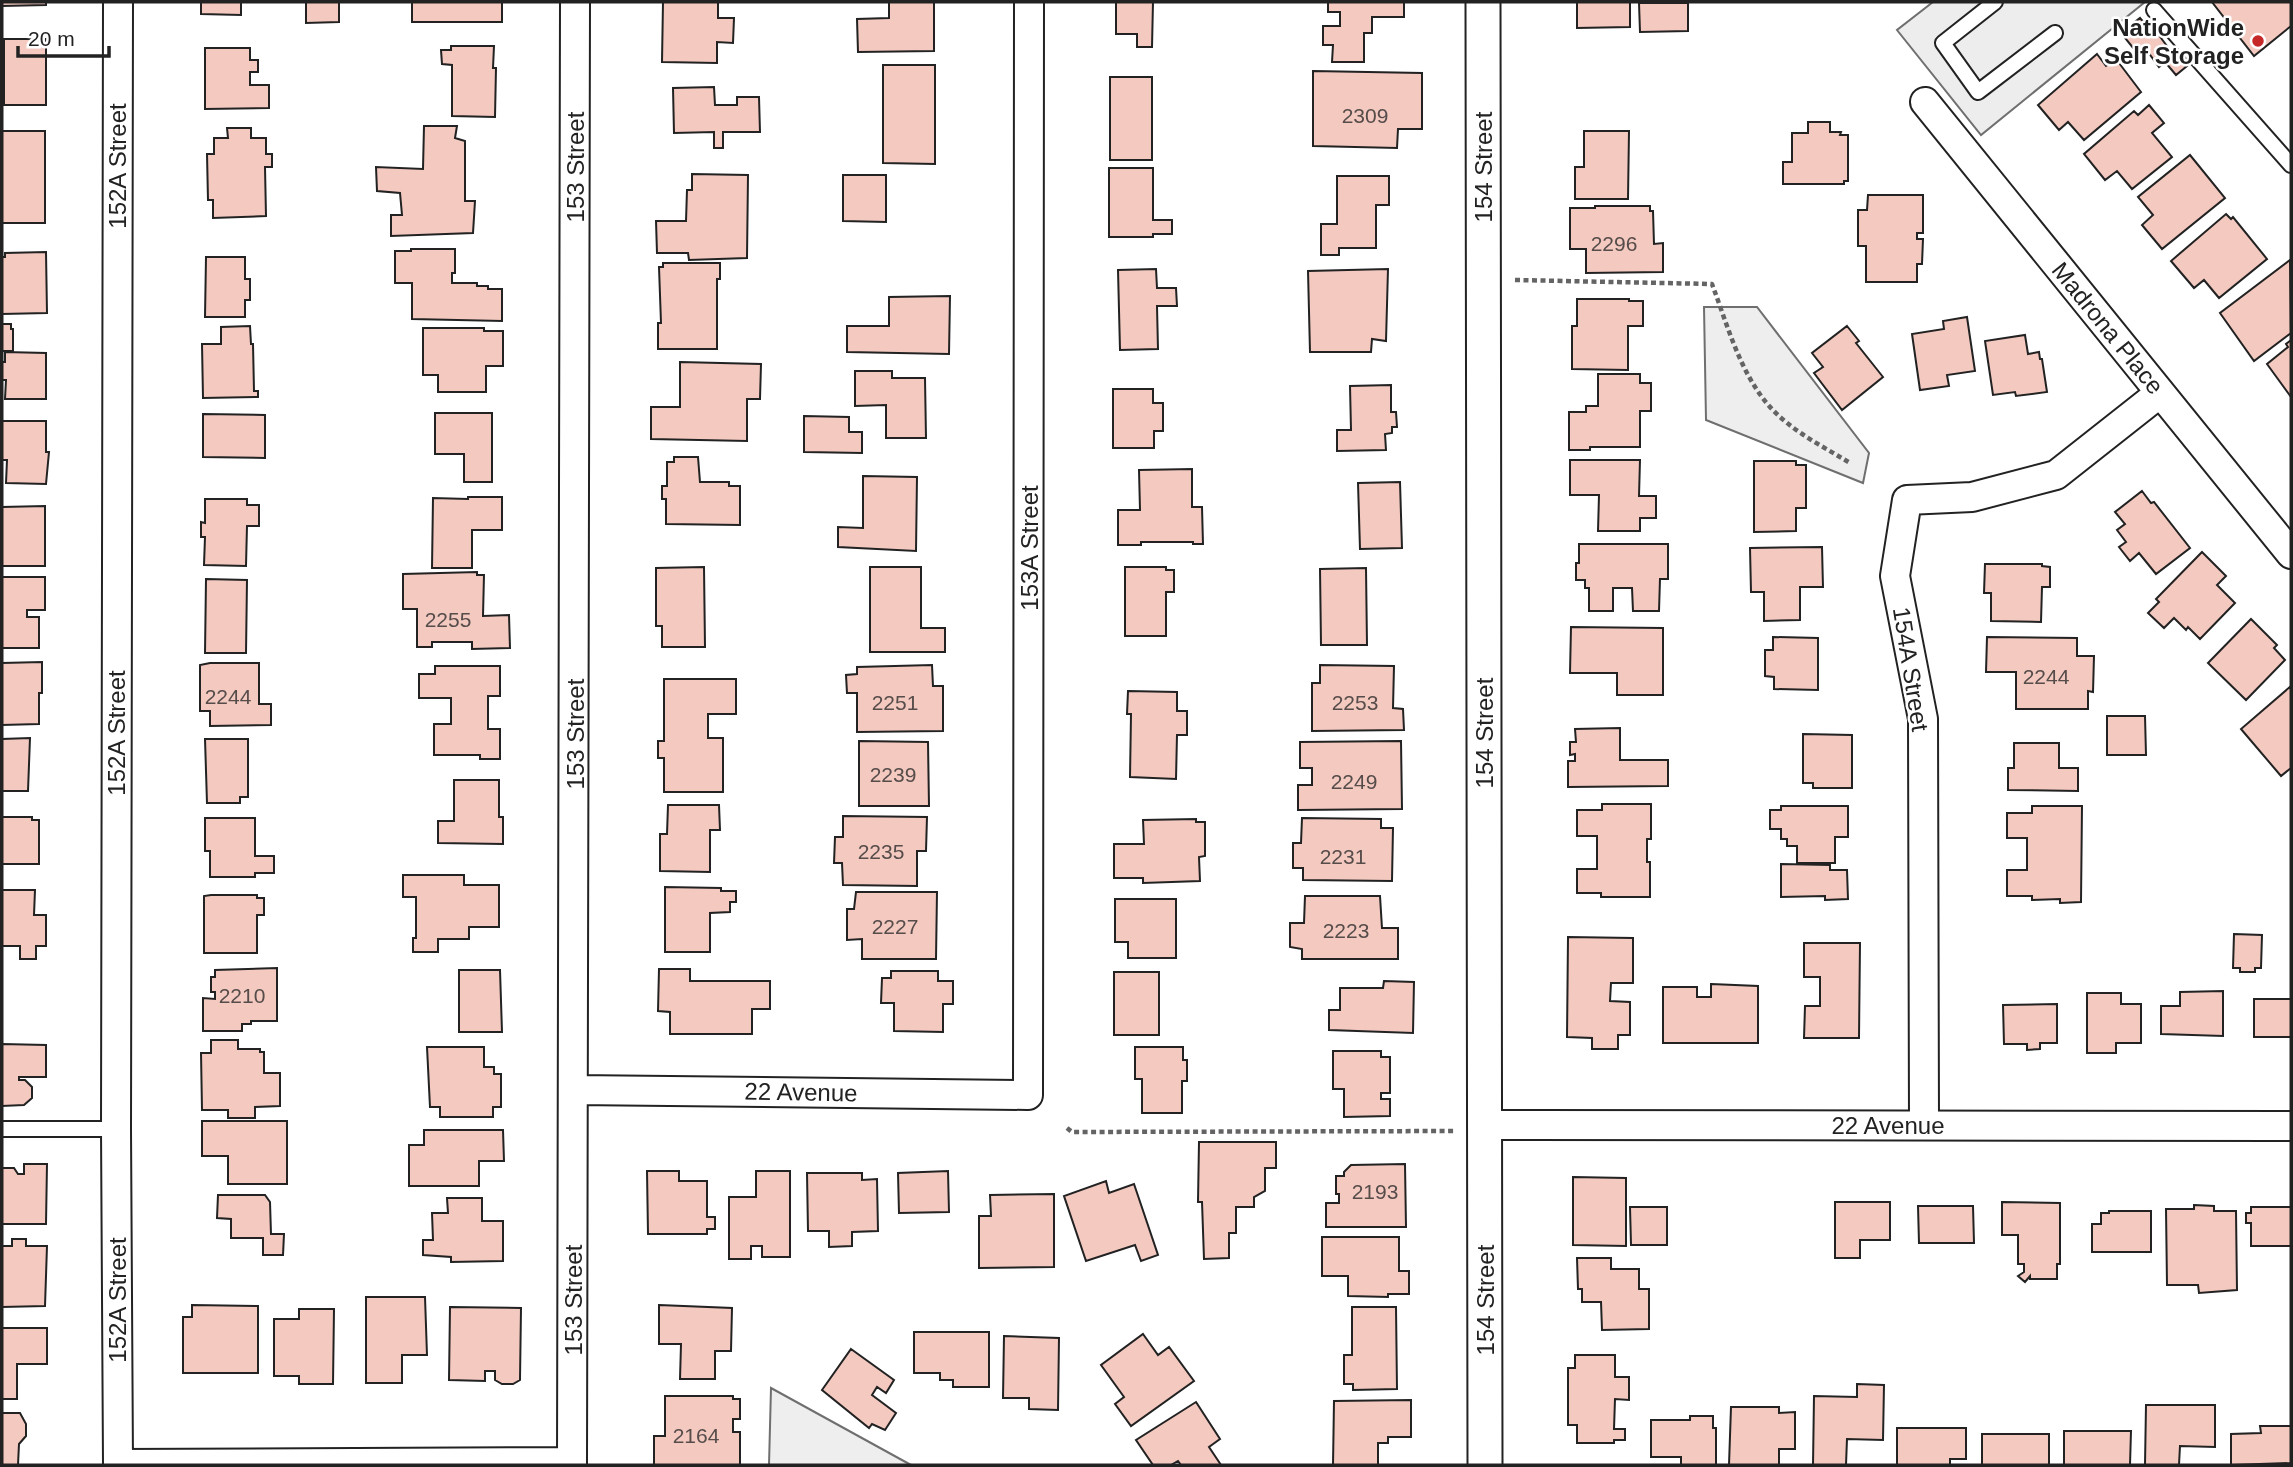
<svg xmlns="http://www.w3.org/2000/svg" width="2293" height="1467" viewBox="0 0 2293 1467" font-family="Arial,sans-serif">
<rect width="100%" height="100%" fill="#fff"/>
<path fill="#eee" stroke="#6f6f6f" stroke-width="2" d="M1704,307H1757L1869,453L1863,483L1706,420Z
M771,1388L911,1465H769Z"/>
<path fill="#ededed" stroke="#6f6f6f" stroke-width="2" d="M1933,2H2145L1981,135L1897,30Z"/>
<path fill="#f3c9c0" stroke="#222" stroke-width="2" d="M2,2H46V5L2,6Z
M201,2H241V15L201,14Z
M306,2H339V22L306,23Z
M412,2H502V22H412Z
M663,2H718V18H734L733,43L717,42V63L662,62Z
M889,2H934V51L858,52L857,19L889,18Z
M1116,2H1153L1152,47H1137V34H1116Z
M1328,2H1404V17H1372V33H1364V62H1332L1333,45H1323V26H1340V12H1328Z
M1577,2H1630V27L1577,28Z
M2212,2H2291V26L2254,56Z
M1639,3H1688V31L1640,32Z
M2140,18L2155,36L2158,34L2173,54L2177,52L2187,66L2176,75L2165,62L2159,67L2145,48L2138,54L2121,33Z
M4,39H46V105H4Z
M451,46H494L493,68H496L495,117L452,116V65L442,64L441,50H451Z
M205,48H250V60H258V72H250V85H269V108L205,109Z
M2097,54L2106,66L2116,59L2141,92L2084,140L2068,122L2059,130L2038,105Z
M883,65H935V164L883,163Z
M1313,71L1422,73V129H1398L1397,148L1313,146Z
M1110,77H1152V160H1110Z
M714,87L715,105H737V97H759L760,132H723V148H714V132L674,133L673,88Z
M2149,105L2164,123L2152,133L2172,157L2132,189L2117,171L2105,180L2084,154L2134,111L2138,115Z
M1808,122H1830V132H1841L1840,135H1848V181H1844V184H1783V162H1792V133H1808Z
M424,126H457L455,138L465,141V201H475L473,233L391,236V215H402L400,193L377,191L376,167L423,169Z
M227,128H251V138H266V154H272V167H265L266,216L213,218V200H208L207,154H214V138H228Z
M2,131H45V223H2Z
M1584,131H1629L1628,199H1575V167H1584Z
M2190,155L2225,198L2162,249L2142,225L2153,215L2138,197Z
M1109,168H1153V220H1172V234H1153V237H1109Z
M692,174L748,175L747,258L689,260L688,253H657L656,221H686L687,190H692Z
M843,175H886V222L843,221Z
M1337,176H1389V205H1376V248H1339V255H1321V224H1337Z
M1868,195H1923V233H1917V239H1923L1922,264H1917V282H1866V246H1858V210H1867Z
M1595,206H1650V211H1653L1654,244L1663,243V272L1586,273V249H1570V208H1595Z
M2226,214L2231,219L2233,217L2267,259L2219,298L2204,280L2194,288L2171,261Z
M411,249H455V273H452V283H477V286H488V289H502V321L412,319V283H395V251H411Z
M46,252L47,313L2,314V257H5V253Z
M206,257H245V279H250V300H245V317H205Z
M2290,260L2291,333L2254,361L2220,313Z
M663,263H720V279H717V349H658V323H661L659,267H663Z
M1156,269L1157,288H1176L1177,306H1157L1158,349L1120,350L1118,270Z
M1388,269L1386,341L1372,339L1371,352H1310L1308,271Z
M950,296L949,354L847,352V326H889V297Z
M1577,299H1629V301H1643V326H1628V370L1572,369V326H1577Z
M1967,317L1975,371L1947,375L1949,386L1920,390L1912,334L1944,329L1943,321Z
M2,324H11V329H13V351H2Z
M250,326L251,344H253L254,391H258V397L203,398L202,344H221V327Z
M1847,326L1859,341L1856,343L1883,377L1842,410L1814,373L1823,367L1812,353Z
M423,328H484V331H503V366H486V392H438V375H423Z
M2025,335L2028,354L2039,352L2040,359H2042L2047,392L2016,396L2015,392L1993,395L1985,341Z
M2291,340V397L2267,364L2288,347L2286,344Z
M5,352L46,353V399H5L6,380H2V362H5Z
M680,362L761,364L760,399H747V441L651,439V407H680Z
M855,371H892V378H925L926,438H886V405L855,406Z
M1598,374H1640V383H1651V411H1640V447H1590V450H1569V412H1586V406H1598Z
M1391,385V412H1396L1397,427H1392V433L1385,434L1386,450L1337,451V430H1351L1350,386Z
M1113,389H1153V403H1163V431H1154V448H1113Z
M435,413H492V482H464V454H435Z
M203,414L265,415V458L203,457Z
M804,416L849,417V432H862V453L804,452Z
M2,421H46V452H49L46,484L6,483L7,460H2Z
M674,457H698L700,482H729V486H740V525L666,524V499H662V486H667V462H674Z
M1570,460H1640L1639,496H1656V518H1640V531H1598L1599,495H1570Z
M1754,461H1796V465H1806V508H1796V531L1754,532Z
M1192,469V507H1202L1203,544H1193V542H1141V545H1118V510H1140L1139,470Z
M863,476L917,477L916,551L838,547V527L863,528Z
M1400,482L1402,548L1360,549L1358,483Z
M2142,491L2151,503L2154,502L2190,548L2156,574L2139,553L2130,561L2119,547L2126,542L2117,530L2125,524L2115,512Z
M468,497H502V530H472V568H432L433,498L468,499Z
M205,499H247V505H259V526H247L246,566L204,565L205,537H201V522L205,523Z
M45,506V566H2V507Z
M1579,544H1668V579H1660L1659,611H1633L1632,588H1613V611H1589V588H1585V580H1576V563H1579Z
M1822,547L1823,587H1800V620L1764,621V592H1751L1750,548Z
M2202,552L2226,576L2217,585L2235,603L2200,639L2188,627L2186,630L2174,618L2164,628L2148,613L2159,602L2156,599Z
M1985,564H2042V566L2050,567V587H2042L2041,622L1991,621V593H1984Z
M704,567L705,647H662V626H656V568Z
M870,567H921V628H945V652H870Z
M1125,567H1166V570H1174V592H1166V636H1125Z
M1366,568L1367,645H1321L1320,569Z
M477,572V575H484L483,616L509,615L510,648L472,649V642H432V647H417V609H403V574Z
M2,577H45V610H27V617H39V648H2Z
M206,579L247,580L246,653H205Z
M2251,619L2277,645L2274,648L2285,660L2246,700L2208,663Z
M1571,627L1663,628V695H1617V673H1570Z
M1773,637L1818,638V690L1774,689V677L1765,676V650H1773Z
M1987,637L2077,638V656H2094L2093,692L2088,691V709H2016V672H1986Z
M42,662V693H39V724L2,725V663Z
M210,663H259V704H271V725L210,726V711H200V665Z
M932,665L933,686H943V731L857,732V693H847L846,675L857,674V667Z
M1320,665L1394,666L1393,708L1403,709L1404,730L1312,731V683H1320Z
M435,666H500V696H488V729H500V759H480V755H434V724H451V698H419V674H435Z
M664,679H736V714H708V738H723V792H664V758H658V741H664Z
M2291,686V768L2281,776L2241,729Z
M1128,691L1177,692V711H1187V735H1177L1176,779L1130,777L1131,714H1127Z
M2107,716H2145L2146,755H2107Z
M1620,728V760H1668V786L1568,787V761H1575V754L1570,755V742H1576L1575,729Z
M1803,734L1852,735V788H1813V783H1803Z
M30,738L28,791H2V739Z
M205,739H248V797H240V803H207Z
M859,741L928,742L929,806H859Z
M1401,741L1402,809L1298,810V785H1312V768H1300V742Z
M2014,743H2059V768H2078V791L2008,790V768H2014Z
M454,780H499V817H503V844L438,843V821H454Z
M1602,804H1651V839H1647V862H1650V897H1601V893H1577V869H1597V836H1577V810H1602Z
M668,805H719L720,830H710V872L660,871V834H667Z
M1781,806H1848V837H1835V863H1797V846H1787V839H1781V829H1770V810H1781Z
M2032,806H2082L2081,902L2060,903V899L2032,900V896H2007V870H2027V838H2007V813H2032Z
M843,816L927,817L926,851H917V886L843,885L842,863H834L835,837H843Z
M2,817H32V820H39V864H2Z
M205,818H255V856H274V873H255V877H210V851H205Z
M1302,818L1381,819V828H1393L1392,881L1303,880V868H1293V843H1301Z
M1196,819V822H1205V856L1199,857L1200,881L1143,883V878H1114V844H1144L1143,820Z
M1781,864L1830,865V870H1847L1848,899L1825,900V896L1781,897Z
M403,875H464V885H499V927H469V939H438V952H413V938H416V897H403Z
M665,887L721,888V891H736V902H730V912L710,913V952H665Z
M2,890H35L34,915H46V946H36V959H20V946H2Z
M856,892H937L936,959H862V939L847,940V909H854Z
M211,895H257V898H264V915H257V953H204V896Z
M1305,896H1380L1382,928H1398V959H1302V949L1290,947V923H1304Z
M1115,899H1176V958H1128V942H1115Z
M2234,934L2262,935L2261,968H2255V972H2240V968H2233Z
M1568,937L1633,938V983H1611L1610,1001L1630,1002V1035H1618V1049H1592V1038L1567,1037Z
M1804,943H1860L1859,1038H1804L1805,1006H1820V977H1804Z
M277,968V1021H251V1024H242V1031H203V998L215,999V992H211V977H215V970Z
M659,969H690V981H770V1009H752V1034H670V1012L658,1011Z
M459,970H500L502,1032H459Z
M891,971H938V981H953V1004H943V1032L894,1031V1003H881L882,978H891Z
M1114,972H1159V1035H1114Z
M1384,981L1414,982L1413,1033L1329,1030V1010H1340V988H1383Z
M1711,984L1758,986V1043H1663V987H1697V997H1711Z
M2223,991V1036L2161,1034V1006H2180V992Z
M2087,993H2121V1004H2141V1043H2116V1053H2087Z
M2254,999H2291V1037H2254Z
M2057,1004V1043H2040V1049L2027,1050V1044H2004L2003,1005Z
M211,1040H238V1049H260V1052H264V1073H280V1106L255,1107V1118H228V1110H202L201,1053H211Z
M2,1044L46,1045V1077H19V1080H25L32,1087V1098L24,1105L2,1106Z
M427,1047H484V1067H494V1074H501V1107H493V1117H440V1107H430Z
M1135,1047H1183V1060H1187V1081H1182V1113H1142V1079H1135Z
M1333,1051H1381V1057H1390V1093H1381V1099H1390V1116L1344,1117V1089H1333Z
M202,1121H287V1184H228V1156H202Z
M424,1130H503L504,1161H479V1186H409V1145H424Z
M1199,1142H1276V1168H1265V1191L1254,1197V1207H1236V1233H1229V1258L1204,1259L1202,1202H1198Z
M24,1164H47L46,1224H2V1168H14L18,1174H24Z
M1405,1164L1406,1227H1326V1203H1339V1194H1336V1176H1344V1172L1351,1165Z
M647,1171H679V1181H707V1217H715V1229H707V1234H648Z
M756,1171H790V1257H762V1246H751V1259H729V1197H756Z
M948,1171L949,1212L899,1213L898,1173Z
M807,1173H862V1180L877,1179L878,1231L852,1232V1246L829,1247V1231H808Z
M1573,1177L1626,1178V1246L1573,1245Z
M1106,1181L1109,1193L1134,1184L1158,1255L1141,1261L1135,1245L1086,1261L1064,1196Z
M1054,1194V1267L979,1268V1216H991L990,1195Z
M218,1195H265L270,1202L271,1234H284L283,1255H263V1238H231V1219L217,1218Z
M447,1198H482V1221H503V1261L451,1262V1257L423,1255V1240H433L432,1213H448Z
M1835,1202H1890V1240H1860V1258H1835Z
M2002,1202L2060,1203V1264H2057V1279H2030V1276L2025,1282L2018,1276L2024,1272V1264H2018V1235H2002Z
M2194,1205L2214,1206V1211H2236L2237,1290L2199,1293L2198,1285H2167L2166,1209H2194Z
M1918,1206H1973L1974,1243H1919Z
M1630,1207H1667V1245H1631Z
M2251,1207H2291V1246H2251V1223H2246V1213H2251Z
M2109,1211H2151V1252H2092V1224H2101V1213H2109Z
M1322,1237H1399V1271H1409V1294H1388V1297L1348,1296V1276H1322Z
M12,1239H26V1246H47L45,1306L2,1307V1246H12Z
M1577,1258H1611V1269H1639V1289H1649V1329L1602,1330L1601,1302H1582V1289H1578Z
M366,1297H425L427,1355H402V1383H366Z
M192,1305L258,1306V1373H183V1317H192Z
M659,1305L732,1308L731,1351H715V1379H680L681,1344H659Z
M450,1307L521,1308L520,1380L513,1384H502L495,1380V1371H485V1381L449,1380Z
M1352,1307H1396L1397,1389L1353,1390V1384H1344V1355H1352Z
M299,1309H334L333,1384H299V1376H274V1319H299Z
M2,1328H47V1364H17V1399H2Z
M914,1332H989V1387H953V1380H940V1373H914Z
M1143,1334L1158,1355L1169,1347L1194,1381L1131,1426L1115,1404L1124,1397L1101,1365Z
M1004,1336L1059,1338L1058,1410L1029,1409V1398H1003Z
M851,1349L894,1380L886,1393L877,1387L872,1395L896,1413L885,1430L872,1424L869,1428L822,1390Z
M1575,1355H1615V1377H1629V1400L1615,1399L1614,1429H1625V1440H1614V1443H1577V1425H1568V1368H1575Z
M1857,1384L1884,1385L1883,1440L1847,1439L1846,1465H1813L1814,1396L1857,1397Z
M665,1396H733V1399H740V1419H733V1432H740V1465H654V1436H665Z
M1411,1400V1437H1388V1443H1378V1465H1333L1334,1401Z
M1196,1402L1220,1439L1209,1447L1221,1465H1181L1178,1461L1171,1465H1153L1136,1440Z
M2146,1405H2215V1447L2180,1446L2179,1465H2145Z
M1731,1407H1779V1413L1795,1412V1449H1779V1465H1729Z
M2,1413H20L26,1424V1436L19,1444L18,1465H2Z
M1690,1416H1713V1428H1716V1465H1681V1457H1651V1420H1690Z
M2260,1426H2291V1463L2231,1465V1434L2261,1433Z
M1897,1428H1966V1459H1950V1465H1897Z
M2064,1431H2131L2130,1465H2064Z
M1982,1434H2049V1465H1982Z"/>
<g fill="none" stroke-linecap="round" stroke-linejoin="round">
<g stroke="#222" stroke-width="18">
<path id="service" d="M1995,2L1943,43L1978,92L2055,33
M2154,10L2291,165
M2,1129H116"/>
</g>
<g stroke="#222" stroke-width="32">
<path id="minor" d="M118,2L116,1129L118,1464L572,1462
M1925,102L2291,554
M575,1090L1028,1095L1029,2
M1924,1124L1923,719L1895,576L1907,500L1972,497L2056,475L2160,393
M1485,1125L2291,1126
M572,1465L575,2"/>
</g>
<g stroke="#222" stroke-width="37">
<path id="tertiary" d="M1483,2L1485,1465"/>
</g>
<path stroke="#646464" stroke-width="4.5" stroke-dasharray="5 3.5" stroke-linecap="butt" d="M1515,280L1712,284C1730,332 1744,389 1786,422C1805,438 1829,450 1850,463
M1067,1128L1072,1132L1454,1131"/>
<use href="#service" stroke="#fff" stroke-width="14"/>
<use href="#minor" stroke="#fff" stroke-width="28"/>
<use href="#tertiary" stroke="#fff" stroke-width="33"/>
</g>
<circle fill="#c62828" stroke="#fff" stroke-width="2.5" cx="2258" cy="41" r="7"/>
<g text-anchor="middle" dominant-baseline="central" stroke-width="5" stroke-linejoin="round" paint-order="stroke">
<g font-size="21" fill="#564c4a">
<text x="1365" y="115">2309</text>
<text x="1614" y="243">2296</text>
<text x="448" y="619">2255</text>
<text x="2046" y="676">2244</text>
<text x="228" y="696">2244</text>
<text x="895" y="702">2251</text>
<text x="1355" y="702">2253</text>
<text x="893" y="774">2239</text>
<text x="1354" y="781">2249</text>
<text x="881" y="851">2235</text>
<text x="1343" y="856">2231</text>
<text x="895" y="926">2227</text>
<text x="1346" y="930">2223</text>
<text x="242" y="995">2210</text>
<text x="1375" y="1191">2193</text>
<text x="696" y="1435">2164</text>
</g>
<g font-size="24" font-weight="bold" fill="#222" stroke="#fff" text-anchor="end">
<text x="2244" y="27">NationWide<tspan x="2244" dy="28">Self Storage</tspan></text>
</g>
<g font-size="24" fill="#222" stroke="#fff">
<text transform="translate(117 166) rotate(-90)">152A Street</text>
<text transform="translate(575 167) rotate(-90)">153 Street</text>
<text transform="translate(1483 167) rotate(-90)">154 Street</text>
<text transform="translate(2108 328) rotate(51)">Madrona Place</text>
<text transform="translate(1029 548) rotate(-90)">153A Street</text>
<text transform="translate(1911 669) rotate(81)">154A Street</text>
<text transform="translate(116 733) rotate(-90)">152A Street</text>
<text transform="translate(1484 733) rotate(-90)">154 Street</text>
<text transform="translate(575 734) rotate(-90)">153 Street</text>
<text transform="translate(801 1092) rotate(1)">22 Avenue</text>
<text x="1888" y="1125">22 Avenue</text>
<text transform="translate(117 1300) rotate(-90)">152A Street</text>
<text transform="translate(573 1300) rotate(-90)">153 Street</text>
<text transform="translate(1485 1300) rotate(-90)">154 Street</text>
</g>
</g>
<rect width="2293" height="1467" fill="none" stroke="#222222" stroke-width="7"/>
<path d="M18 46v10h91v-10" fill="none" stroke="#222222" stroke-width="3.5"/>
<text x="28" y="46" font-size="21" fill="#222222" stroke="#ffffff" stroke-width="5" paint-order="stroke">20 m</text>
</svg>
